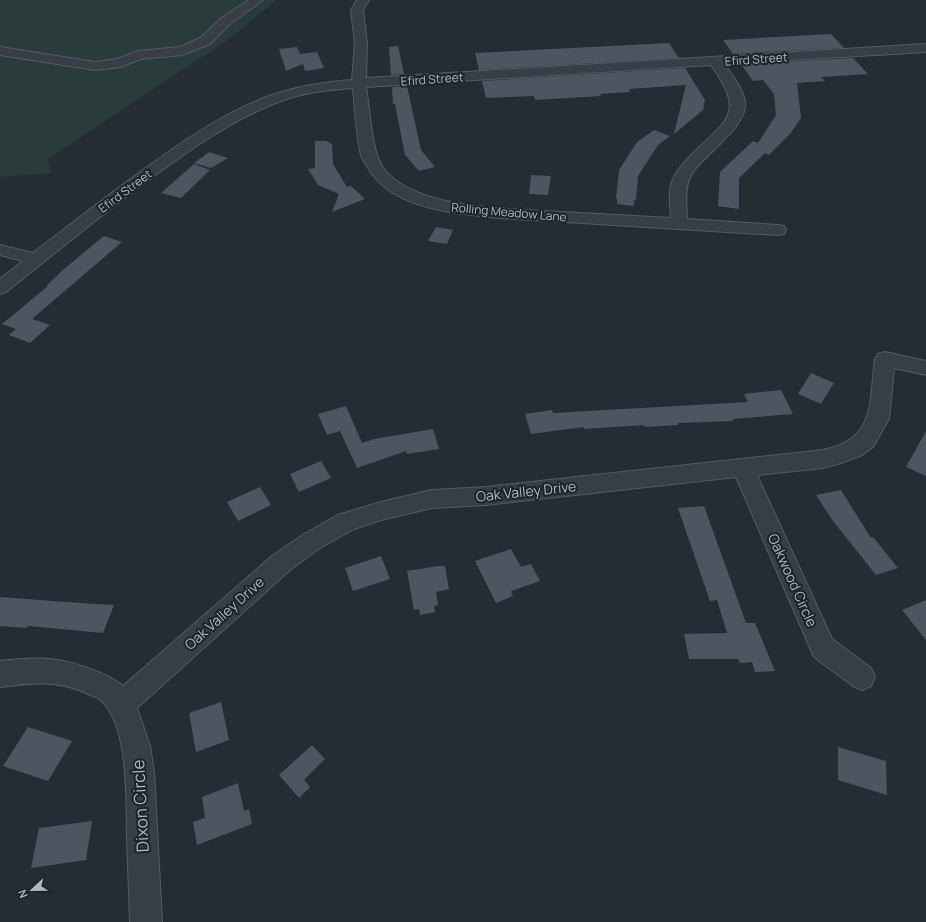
<svg xmlns="http://www.w3.org/2000/svg" width="926" height="922" viewBox="0 0 926 922" font-family="Manrope,sans-serif">
<rect width="100%" height="100%" fill="#242c36"/>
<path fill="#293b3b" d="M0,0H276L231,38L47,160L52,173L0,177Z"/>
<path fill="#4c5662" d="M831,34L844,48L733,54L723,40Z
M669,43L679,58L479,70L475,53Z
M398,46L404,74L391,75L389,47Z
M297,47L300,54L317,52L324,68L305,71L303,64L286,71L279,49Z
M853,58L868,74L821,77L825,81L797,83L801,118L790,134L769,155L765,153L739,178V209L718,206L720,172L753,141L758,143L776,115L774,94L763,80L753,81L741,64Z
M685,68L705,100L703,110L674,134L686,85L629,89L630,92L600,94L601,96L535,100L534,96L486,98L482,81Z
M407,86L421,150L435,167L419,171L405,155L395,104H393L392,87Z
M654,130L670,136L658,145L638,176L636,200H634V206L617,204V198H616L619,170L637,142Z
M315,141H326L332,144L333,164L347,187L351,186L365,199L332,212L339,194L318,185L308,169L315,168Z
M209,152L228,158L211,168L194,163Z
M194,164L210,170L181,198L161,193Z
M531,175L551,176L548,195L529,194Z
M436,227L453,230L447,244L428,241Z
M104,236L122,242L32,319L50,325L30,343L9,335L16,329L2,324L48,286L47,285L59,274H58Z
M811,373L834,383L821,404L798,394Z
M781,390L793,414L733,419V421L678,423V425L645,427L644,425L584,429V427L531,434L525,414L552,410L553,413L748,402L744,394Z
M346,406L362,443L374,439L433,429L439,449L407,454L406,451L357,468L340,431L327,435L318,414Z
M926,431V476L906,467Z
M321,461L331,478L299,492L290,474Z
M260,487L271,505L238,521L227,502Z
M841,490L871,538L873,537L898,568L876,575L833,521L816,495Z
M704,506L746,623H755L775,671L755,672L752,662L740,663L738,659H689L684,634L727,633L717,600L710,601L678,508Z
M511,549L521,567L531,564L540,581L511,591L513,596L496,603L475,561Z
M381,556L390,579L353,591L345,568Z
M438,566H445L449,589L436,592L438,605L434,606L435,612L420,615L419,609L414,610L407,571Z
M0,597L80,603L114,605L103,633L28,626L27,628L0,626Z
M926,600V640L902,610Z
M221,702L229,740L196,752L189,713Z
M28,727L72,741L48,781L3,766Z
M312,745L325,759L304,780L310,787L299,798L279,775Z
M838,747L886,761L887,795L838,780Z
M238,783L244,811L249,809L252,824L197,845L193,822L205,818L202,797Z
M92,821L86,860L31,868L39,828Z"/>
<g fill="none" stroke-linecap="round" stroke-linejoin="round">
<g stroke="#555b65" stroke-width="2">
<path id="minor" d="M249,0H263L231,23L210,44L182,55L141,59L120,67L95,70L0,55V47L95,62L117,59L138,51L180,47L200,38L223,17Z
M357,0H369L363,10L367,44L366,78L926,44V52L724,64C732,75 743,88 745,102C748,121 718,145 706,158C699,164 692,171 689,180C684,192 687,207 687,219L778,225L784,226L786,230L784,234L778,235L499,218C455,213 391,210 367,166C365,162 362,159 361,155C356,134 355,109 353,88C329,90 304,92 281,101C235,118 194,147 154,176C104,213 55,253 6,292L0,294V279L23,261L0,255V245L33,253C71,224 108,195 147,167C186,139 227,111 272,95C298,86 325,82 352,80L355,44L351,10ZM711,65C746,114 728,119 691,155C685,162 677,170 673,179C668,191 670,206 671,218C634,216 598,214 562,212C514,209 415,210 384,169C371,152 370,109 366,87Z
M885,352L926,361V375L894,368L889,419L873,447L862,455L841,463L823,468L757,475L832,639L871,668L875,677L871,686L862,690L853,686L814,657L736,477L486,505L432,508L381,520L354,529L320,548L290,570L137,708L150,746L154,772L162,922H130C129,894 128,865 127,837C126,801 130,721 98,698C94,696 88,694 84,692C56,680 29,683 0,687V661C40,657 60,656 98,672C107,676 115,679 123,686L272,556L304,534L338,515L381,502L432,490L486,487L823,450C876,439 869,404 875,359L878,354Z"/>
</g>
<use href="#minor" fill="#373e47" fill-rule="evenodd"/>
</g>
<g text-anchor="middle" dominant-baseline="central" stroke-width="4" stroke-linejoin="round" paint-order="stroke">
<g font-size="12" fill="#b2b8c3" stroke="#1c232b">
<text transform="translate(756 59) rotate(-4)">Efird Street</text>
<text transform="translate(432 79) rotate(-4)">Efird Street</text>
<text transform="translate(125 191) rotate(-37)">Efird Street</text>
<text transform="translate(509 212) rotate(5)">Rolling Meadow Lane</text>
</g>
<g font-size="14" fill="#b2b8c3" stroke="#1c232b">
<text transform="translate(526 491) rotate(-6)">Oak Valley Drive</text>
<text transform="translate(793 580) rotate(66)">Oakwood Circle</text>
<text transform="translate(224 613) rotate(-42)">Oak Valley Drive</text>
</g>
<g font-size="17" fill="#b2b8c3" stroke="#1c232b">
<text transform="translate(140 806) rotate(-93)">Dixon Circle</text>
</g>
</g>
<g transform="translate(32 890) rotate(248)" stroke="#1c232b" stroke-width="3" paint-order="stroke">
<path d="M0-3L7 15L0 10L-7 15Z" fill="#b2b8c3"/>
<text y="-6" font-size="11" font-weight="bold" text-anchor="middle" fill="#b2b8c3">N</text>
</g>
</svg>
